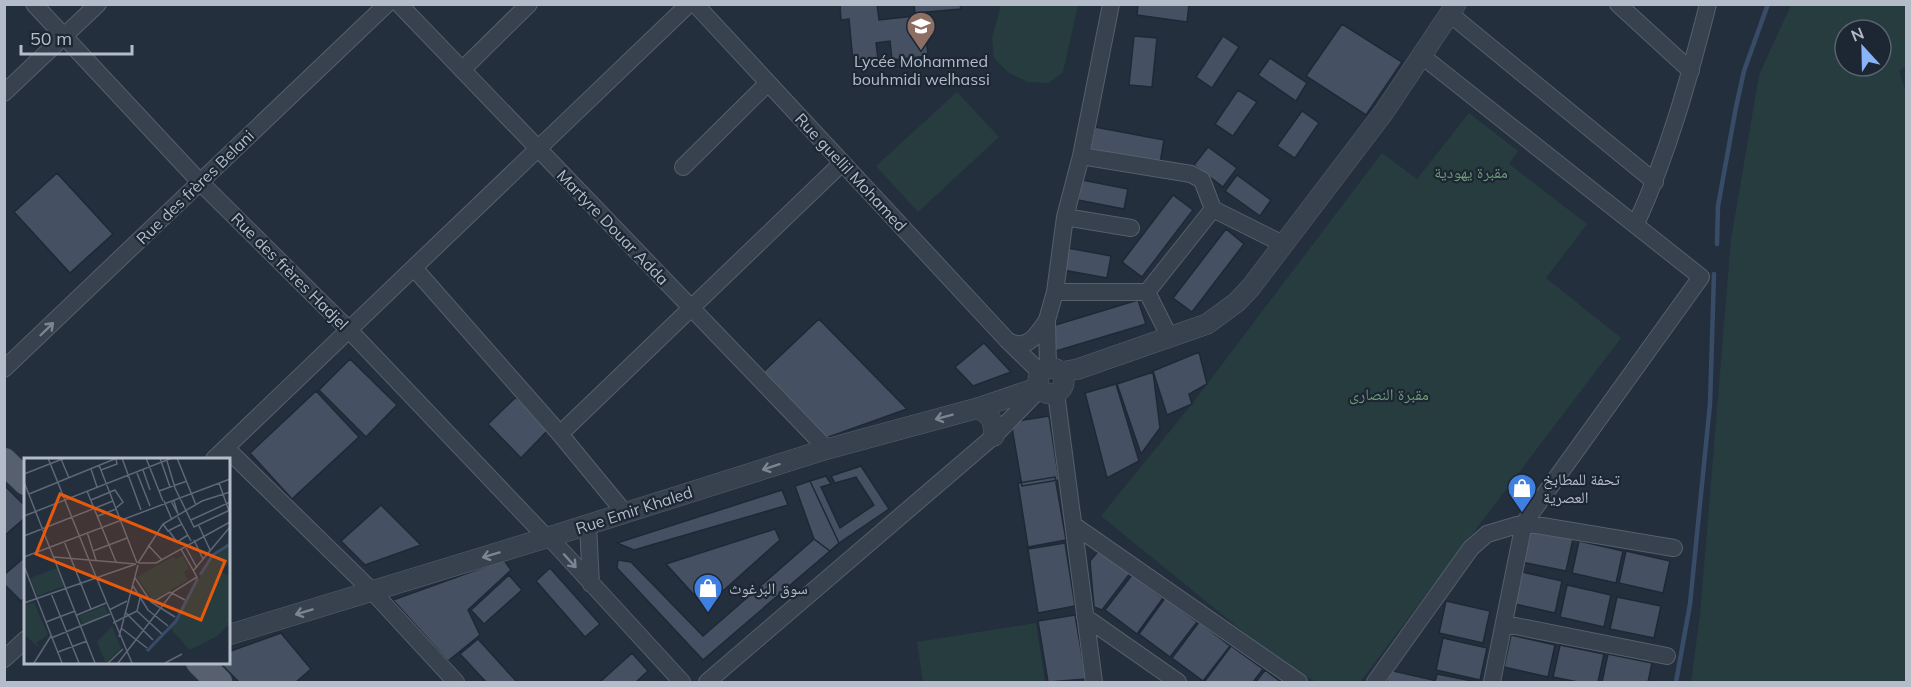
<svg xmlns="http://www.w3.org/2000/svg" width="1911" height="687" viewBox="0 0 1911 687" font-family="Mulish,'Noto Naskh Arabic',sans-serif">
<rect width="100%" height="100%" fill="#242f3e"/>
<path fill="#263c3f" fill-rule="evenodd" d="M1001,5H1078L1063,72L1049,83L1028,82L1009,73L994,58L992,38Z
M1791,5H1906V66L1899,71L1906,92V682H1691L1700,615L1731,240L1759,75ZM1845,30H1881V66H1845Z
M957,92L999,137L918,212L876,166Z
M1469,113L1518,151L1509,164L1587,224L1546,278L1621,338L1360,682H1316L1282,663L1101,516L1192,404L1382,153L1417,179Z
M1036,623L1045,682H923L917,642Z"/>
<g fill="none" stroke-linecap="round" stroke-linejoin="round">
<path stroke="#394c67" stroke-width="4.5" d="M1717,244L1718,206L1736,107L1744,71L1768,4
M1676,682L1690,604L1710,404L1714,274"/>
</g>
<path fill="#455162" stroke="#1f2835" stroke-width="1.5" d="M840,4H877L879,20L924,15L928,56L892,60L890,41L876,43L878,59L853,61L849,19L841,20Z
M914,4H960L961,9L915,13Z
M1138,4H1189L1187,22L1137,15Z
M1342,24L1402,62L1366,115L1306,76Z
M1134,36L1157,38L1152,87L1129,85Z
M1223,36L1239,47L1212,88L1196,77Z
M1270,58L1307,83L1296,101L1258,75Z
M1238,90L1257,102L1233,136L1215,124Z
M1302,111L1319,123L1295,158L1277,146Z
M1095,127L1164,140L1160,163L1090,150Z
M1208,147L1237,168L1223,187L1194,165Z
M57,173L113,234L70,273L14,212Z
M1237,175L1271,200L1260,216L1225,191Z
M1082,180L1128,189L1124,209L1078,200Z
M1173,195L1193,210L1142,277L1122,262Z
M1226,229L1244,244L1192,312L1173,298Z
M1068,248L1111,256L1107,278L1063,270Z
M1138,300L1146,324L1056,351L1049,327Z
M819,319L907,409L823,439L762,373Z
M984,343L1011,372L973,386L955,367Z
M1199,352L1207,384L1189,394L1192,404L1167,415L1153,371Z
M350,359L397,405L366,437L319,390Z
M1153,372L1160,428L1141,454L1117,384Z
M1116,384L1139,461L1107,478L1085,393Z
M316,391L359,437L292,499L250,453Z
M516,397L549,429L521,458L488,424Z
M1049,416L1059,480L1022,486L1011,422Z
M861,466L889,509L839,543L810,481L826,476L831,484L821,487L840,528L874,505L856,477L835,483L831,476Z
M1055,477L1066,540L1028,547L1018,483Z
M810,481L839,543L830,551L814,539L795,486Z
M4,485L26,507V517L4,536Z
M782,490L788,505L634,550L617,543Z
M381,505L421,545L365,565L341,541Z
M775,529L780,540L705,607L666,564Z
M1529,529L1573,539L1566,571L1522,562Z
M814,539L830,551L703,660L617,568L618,560L631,562L703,636Z
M1579,541L1623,551L1616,583L1572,573Z
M1065,543L1075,606L1038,613L1028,549Z
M1099,550L1131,572L1102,610L1094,607L1090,561Z
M1626,551L1670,561L1663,593L1619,583Z
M26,556V597L21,601L4,584V575Z
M504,560L511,570L468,610L480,635L448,661L393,600Z
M550,568L600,624L585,637L536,581Z
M1518,571L1562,581L1555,613L1511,603Z
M509,575L522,590L484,624L471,610Z
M1132,575L1163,598L1137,634L1105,610Z
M1567,585L1611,595L1604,627L1560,617Z
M1617,597L1661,606L1654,638L1610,629Z
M1165,598L1197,622L1170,657L1139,634Z
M1446,601L1490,611L1483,643L1439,633Z
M1075,615L1086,679L1048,682L1038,621Z
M1199,622L1230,646L1203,681L1172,658Z
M281,633L311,669L296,682H239L219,662H228V652Z
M1511,635L1555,645L1548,677L1504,667Z
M1443,638L1487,648L1480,680L1436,670Z
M478,639L517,682H486L460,654Z
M1560,645L1604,654L1598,682H1578L1553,677Z
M1231,646L1263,669L1253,682H1206L1205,681Z
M632,653L648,671L636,682H600Z
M1608,654L1652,663L1648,682H1602Z
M1265,670L1281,682H1256Z
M1389,670L1433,680V682H1387Z
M1437,674L1477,682H1435Z"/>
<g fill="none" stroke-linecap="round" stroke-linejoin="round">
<g stroke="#565f6c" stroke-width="18">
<path id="minor" d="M34,4L200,182L349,330L547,538
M399,4L827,449
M695,4L1007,340L1041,373
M1618,4L1691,71
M1450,14L1655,182
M1422,56L1701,277L1524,523L1492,682
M462,70L529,4
M4,93L98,4
M1081,156L1191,174L1202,180L1213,209L1283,244
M683,167L768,83
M1065,217L1131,228
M1636,224C1668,154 1689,79 1708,4
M414,268L560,434L625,513
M1055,292H1147
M1170,338L1147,292L1213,209
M1007,340C1026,353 1038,334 1047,320
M1048,368L1047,320L1055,292L1065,217L1081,156L1111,4
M4,369L387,4
M1056,393L1094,682
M560,434L842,163
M226,448L372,591L456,682
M214,459L689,4
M588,525L591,584
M1075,526L1299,682
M549,537L682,682
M1085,617L1178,682
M1505,624L1667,656
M4,659L26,639
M707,682L994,436L1040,389
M1375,682L1471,548L1487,534L1524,523L1674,548"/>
</g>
<g stroke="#565f6c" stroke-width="21">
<path id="tertiary" d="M1038 381a13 13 0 1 1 26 0a13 13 0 1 1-26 0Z
M1061,372L1078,369L1207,324L1237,302L1251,287L1384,112L1456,4
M978,408C991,415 994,421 994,436
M228,635L549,537L827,449L978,408L1040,387"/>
</g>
<g stroke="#414a57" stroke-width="27">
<path id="primary" d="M4,461L26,482
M199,662L219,682"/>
</g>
<use href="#minor" stroke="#38414e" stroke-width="16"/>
<use href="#tertiary" stroke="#38414e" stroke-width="20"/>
<use href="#primary" stroke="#56606e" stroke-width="26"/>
</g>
<defs><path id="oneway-shaft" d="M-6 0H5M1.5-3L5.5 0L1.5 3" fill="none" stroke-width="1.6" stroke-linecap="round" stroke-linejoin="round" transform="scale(1.5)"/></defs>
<g stroke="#7c8592">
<use href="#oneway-shaft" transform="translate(47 329) rotate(-44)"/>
<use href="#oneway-shaft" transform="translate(944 417) rotate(165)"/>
<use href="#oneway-shaft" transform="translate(771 467) rotate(162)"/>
<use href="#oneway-shaft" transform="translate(491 555) rotate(163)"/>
<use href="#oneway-shaft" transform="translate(570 561) rotate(48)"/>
<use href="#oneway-shaft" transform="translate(304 612) rotate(163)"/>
</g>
<defs>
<g id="school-pin" transform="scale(1.5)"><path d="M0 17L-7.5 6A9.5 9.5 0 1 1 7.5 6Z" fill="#8d6e63" stroke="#1d2633"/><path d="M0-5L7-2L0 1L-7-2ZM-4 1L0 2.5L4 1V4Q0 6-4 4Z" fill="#fff"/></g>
<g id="shop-pin" transform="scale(1.5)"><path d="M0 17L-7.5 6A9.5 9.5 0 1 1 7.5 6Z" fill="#3f7fe0" stroke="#1d2633"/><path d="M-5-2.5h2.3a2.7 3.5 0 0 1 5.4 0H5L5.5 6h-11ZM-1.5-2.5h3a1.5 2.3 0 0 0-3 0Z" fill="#fff"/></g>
</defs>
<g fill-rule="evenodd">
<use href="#school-pin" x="921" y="26"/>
<use href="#shop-pin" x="1522" y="488"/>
<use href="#shop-pin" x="708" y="588"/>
</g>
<g text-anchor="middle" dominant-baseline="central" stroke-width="4.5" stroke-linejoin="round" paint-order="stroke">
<g font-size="16" fill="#b4bcc9" stroke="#1d2633" text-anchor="start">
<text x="921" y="61" text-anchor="middle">Lycée Mohammed<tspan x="921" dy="18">bouhmidi welhassi</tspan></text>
<text x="1543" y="479">تحفة للمطابخ<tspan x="1543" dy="18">العصرية</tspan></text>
<text x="729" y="588">سوق البرغوث</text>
</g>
<g font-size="16" fill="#b4bcc9" stroke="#1d2633">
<text transform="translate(851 172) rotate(47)">Rue guellil Mohamed</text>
<text transform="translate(195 187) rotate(-44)">Rue des frères Belani</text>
<text transform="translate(613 227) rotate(46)">Martyre Douar Adda</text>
<text transform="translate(290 271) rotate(45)">Rue des frères Hadjel</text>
<text transform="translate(634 510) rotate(-18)">Rue Emir Khaled</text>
</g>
<g font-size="16" fill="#6b9a76" stroke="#1d2633">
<text x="1471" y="172">مقبرة يهودية</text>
<text x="1389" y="394">مقبرة النصارى</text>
</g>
</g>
<g transform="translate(24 458)">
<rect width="206" height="206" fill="#242f3e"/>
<path d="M205,87V104L197,114L205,117V166L193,178L166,192L147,171L185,104ZM159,97L165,111L160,114L164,122L129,143L113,119L150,98L152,101ZM33,110L40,128L13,138L6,120ZM10,144L24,177L12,185L16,191L0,176V148ZM81,148L84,156L59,167L55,158ZM88,168L97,190L82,205L73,184Z" fill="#263c3f"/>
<path fill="none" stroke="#394c67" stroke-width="3" d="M176,117L189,97L206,86M123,193L152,163L174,120"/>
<path fill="none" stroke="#5e6776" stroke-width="1.5" d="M24,0L65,102M98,0L117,52M122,0L139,43M136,0L146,29M153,0L172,47M37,1L45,20M143,3L151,30L170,69L206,52M75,7L113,105M67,11L73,29M77,12L93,6L92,1M119,12L126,32M113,15L126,48M0,16L41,0M0,24L71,205M195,25L205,53M63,33L92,104M135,33L163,23M5,36L93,0M67,42L91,32L99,44L92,50M140,43L148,62M147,43L154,56L150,43M0,58L148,0M74,58L92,51M154,59L167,83M167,62L206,44M139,66L144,73L158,66M175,68L186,92M145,73L153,84L164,77M63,74L72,102M0,78L89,43M170,82L179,101M40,83L67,151M124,87L138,102M161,88L173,110M69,93L103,80M0,99L206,21M30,99L112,106M65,102L108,205M114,105L139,66L178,43L206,34M115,105H132L206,64M0,108L38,205M169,113L206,69M111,120L127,144L151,159M109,128L124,152L144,168M27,135L55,205M116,140L113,153L138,176M129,144L146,134L161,142M0,145L112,106M85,152L103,143M102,155L129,182M53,157L82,145M22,164L51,153M89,165L113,153M97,170L123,190M95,179L114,107M27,180L86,156M34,194L63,183M10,205L27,178M84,205L99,191M94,205L149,134L173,119L157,91M141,205L158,196"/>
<path fill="#e8590c" fill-opacity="0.15" stroke="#e8590c" stroke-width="3" d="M36,36L201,103L177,162L12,96Z"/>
<rect width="206" height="206" fill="none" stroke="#b4bcc9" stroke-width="3"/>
</g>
<rect width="1911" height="687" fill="none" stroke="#b4bcc9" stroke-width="12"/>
<g transform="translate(1863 48) rotate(338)"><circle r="28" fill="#1d2633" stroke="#59626f" stroke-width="1.5"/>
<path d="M0-4.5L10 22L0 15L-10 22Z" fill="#8ab4f8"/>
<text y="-9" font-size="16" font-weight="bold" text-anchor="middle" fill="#b4bcc9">N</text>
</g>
<path d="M21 45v9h111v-9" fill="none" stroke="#b4bcc9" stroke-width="3"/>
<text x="30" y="45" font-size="18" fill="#b4bcc9" stroke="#1d2633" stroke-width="4.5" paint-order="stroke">50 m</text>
</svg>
